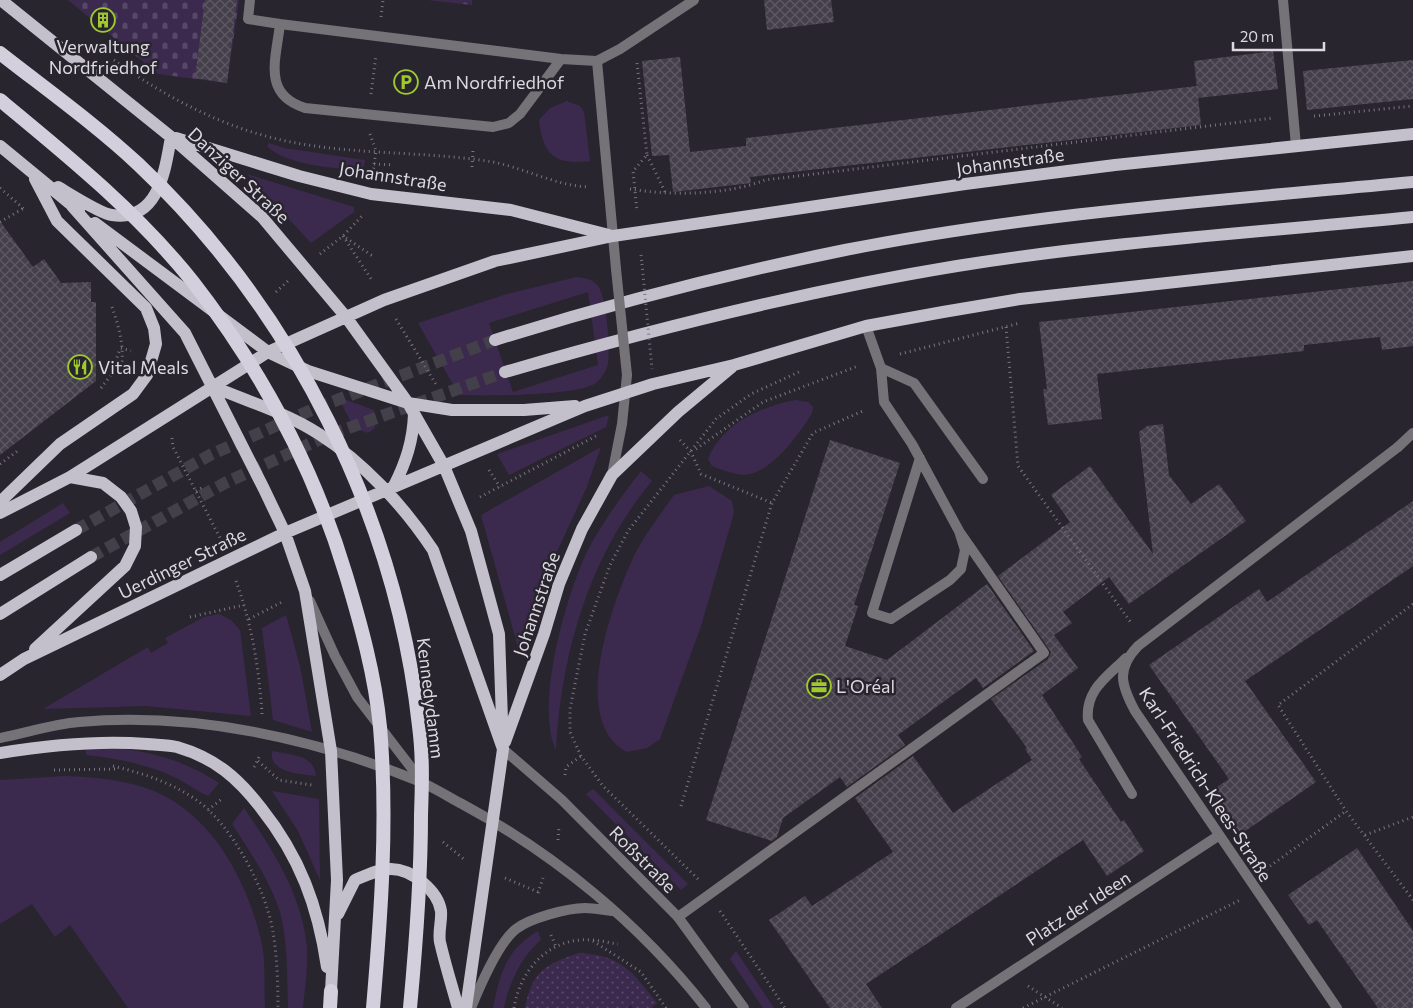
<svg xmlns="http://www.w3.org/2000/svg" width="1413" height="1008" viewBox="0 0 1413 1008" font-family="Commissioner,sans-serif">
<defs>
<pattern id="cemetery-stones" width="16" height="16" patternUnits="userSpaceOnUse" patternTransform="scale(1.25)"><rect width="16" height="16" fill="#3b2a4e"/><path d="M2 7V4a2 2 0 0 1 4 0v3zM10 15v-3a2 2 0 0 1 4 0v3z" fill="#574867"/></pattern>
<pattern id="park-dots" width="8" height="8" patternUnits="userSpaceOnUse" patternTransform="scale(1.25)"><rect width="8" height="8" fill="#3b2a4e"/><path d="M2 2h.1M6 6h.1" fill="none" stroke="#574867" stroke-width="1.8" stroke-linecap="round"/></pattern>
<pattern id="building-cross-hatch" width="8" height="8" patternUnits="userSpaceOnUse" patternTransform="scale(1.25)"><rect width="8" height="8" fill="#443f4a"/><path d="M0 0l8 8M0 8l8-8" fill="none" stroke="#5e5a64"/></pattern>
</defs>
<rect width="100%" height="100%" fill="#29252f"/>
<path fill="#3b2a4e" fill-rule="evenodd" d="M567,101L580,106L584,112L590,161C555,165 543,156 539,120L550,108Z
M269,143L284,148L365,160L363,170C337,169 285,165 267,146Z
M247,174L354,207V212L311,243Z
M577,277C585,278 592,279 598,286C607,298 610,348 608,364C606,371 602,378 596,383C578,396 484,396 459,395L418,323L507,294ZM588,292L598,365L513,392L489,323Z
M338,397L374,410L375,428L368,433L354,428Z
M795,400L808,402L813,407L812,413C800,433 774,469 750,474C738,477 723,470 712,466L708,459C722,424 760,407 795,400Z
M609,415L606,427L509,475L497,454Z
M601,447L586,489L547,573L538,598L524,656L521,658L481,515Z
M641,471L652,481C589,556 561,654 556,750C534,706 568,586 591,544C606,518 623,494 641,471Z
M709,486L732,501L734,513L701,626L660,739L647,748L627,752C568,721 613,601 634,556C645,534 660,515 674,495Z
M63,503L70,513L0,555V542Z
M219,614L231,620L240,630L251,716L146,706L43,709L148,647L151,653L168,643L165,638L204,617Z
M286,615L300,666L312,732L273,720L262,628Z
M119,748C156,753 187,762 219,783L208,796C196,791 186,782 174,777C146,764 117,758 86,755V749Z
M272,751C290,755 314,754 316,776C300,774 269,773 272,751Z
M65,776C94,777 127,780 154,791C213,816 247,881 261,940C266,961 264,986 265,1008H128L70,925L55,937L32,904L0,924V780Z
M593,789L688,884L681,890L586,794Z
M272,791L319,799L320,880L298,831Z
M244,808C273,850 302,895 307,947C308,966 305,988 303,1008H288C287,977 288,942 280,912C270,880 250,852 232,824Z
M538,931L541,940C521,957 509,983 504,1008H493C500,973 506,950 538,931Z
M736,951L774,1008H763L730,959Z"/>
<path fill="url(#cemetery-stones)" d="M68,0H239L227,83L158,74Z
M428,0H472V5Z"/>
<path fill="url(#park-dots)" d="M579,953C622,955 632,972 657,1003L651,1008H633L631,1005L627,1008H525C532,971 546,964 579,953Z"/>
<path fill="url(#building-cross-hatch)" d="M205,0H237L227,83L195,78Z
M764,0H831L834,22L767,30Z
M1273,51L1278,89L1198,98L1194,61Z
M680,57L690,152L746,146V138L1197,86L1201,125L750,177L751,183L673,192L669,155L652,156L642,61Z
M1413,60V99L1307,110L1303,71Z
M0,221L33,267L44,259L61,283L91,282V302H96V381L0,455Z
M1413,281V346L1382,350L1380,337L1304,345V351L1097,374L1102,419L1048,425L1043,389H1047L1039,322Z
M1163,424L1169,475L1191,504L1219,484L1246,521L1129,604L1109,577L1063,612L1072,623L1054,635L1078,668L1042,695L1082,757L1079,759L1121,822L1124,820L1144,851L1107,876L1083,840L866,984L882,1008H830L769,920L805,896L812,906L893,852L855,798L913,756L953,813L1032,760L1025,749L1027,748L991,699L1048,659L1051,652L998,576L1070,522L1051,495L1090,466L1153,554L1139,432L1147,426Z
M830,440L900,463L854,605L858,606L845,646L887,660L987,584L1034,651L983,688L976,678L898,735L905,745L847,787L840,777L783,818L777,837L772,841L706,820Z
M1413,501V566L1245,681L1316,782L1241,834L1211,791L1229,779L1149,665L1259,589L1267,602Z
M1357,848L1413,931V1008H1378L1317,920L1309,925L1288,895Z"/>
<g fill="none" stroke-linecap="round" stroke-linejoin="round">
<path stroke="#44404a" stroke-width="12" stroke-dasharray="12 6" stroke-linecap="butt" d="M76,530L210,455L316,408L495,340
M91,557L225,483L329,435L505,372"/>
<path stroke="#7a767f" stroke-width="3" stroke-dasharray="1 4" stroke-linecap="butt" d="M381,17L383,0
M114,60C158,92 209,120 262,135C334,156 413,150 487,161C521,166 555,186 589,187
M637,63L647,155L633,171L637,211
M371,94L376,55
M1314,116L1413,106
M370,134L376,151L373,172
M647,155L666,194
M374,164L394,165
M472,167L473,150
M0,188L24,209
M630,189C671,196 727,195 765,180L1273,118
M0,222L24,208
M343,236L373,282
M346,238L374,257
M320,254L343,236L363,215
M641,255L642,264
M276,292L288,281
M112,307C119,327 126,351 120,372
M396,319L437,386
M1006,327L1018,466L1132,624
M121,348L131,351
M900,354L1020,323
M101,388L111,375L120,349
M172,438L173,447L221,540
M680,440L691,452L701,474L772,503
M696,449L763,402L858,366
M0,464L19,450
M489,470L500,487
M196,491L203,487
M480,497L598,435
M236,581C252,625 259,668 262,714
M1413,604L1278,705L1346,811L1413,900
M190,617L244,605
M249,619L284,601
M258,761L279,780L312,785
M113,766C142,773 170,782 195,799C231,823 266,889 273,932C277,956 278,983 278,1008
M254,767L260,755
M54,770L118,769
M565,775L566,767L581,756
M681,806L772,503L813,433L865,410
M208,810L223,798
M1365,835L1413,817
M558,840L559,826
M443,842L465,860
M1266,869L1346,811
M505,878L538,892
M698,879L603,786L581,756L570,732V709L585,634L610,565L628,531L716,419L751,394L801,371
M538,893L543,878
M720,911L785,1008
M551,935L556,947
M593,941L641,972L666,1008
M1028,986L1062,1008
M514,1008C520,970 549,937 591,940C600,940 609,943 618,944
M1023,1008L1240,900"/>
<path stroke="#757378" stroke-width="10" d="M250,0L248,19L280,24
M561,59L520,114L509,123L493,127L305,108C262,94 276,60 280,24L561,59L597,61
M866,326L881,368L884,402L912,444L959,531L965,550L961,569L950,580L891,619L872,613L920,458
M881,368L914,383L983,479
M1398,447L1413,433
M1126,658C1107,677 1085,690 1088,720L1132,794
M678,917L1044,653L959,531"/>
<path stroke="#757378" stroke-width="10" d="M1283,0L1296,146
M616,269L597,61L620,49L694,0
M612,475L622,424L627,375
M956,1008L1218,836
M1337,1008L1135,711C1121,685 1116,669 1138,646L1398,447"/>
<path stroke="#757378" stroke-width="10" d="M310,601L335,656L357,697L423,783
M0,738C26,733 53,724 79,722C195,712 315,738 423,783C436,789 449,797 462,804C555,854 640,924 706,1008
M503,749L562,800L678,917L744,1008
M471,1008C480,986 498,943 516,929C530,918 568,908 585,908C594,908 603,910 612,911"/>
<path stroke="#c4c0cb" stroke-width="12" d="M1,0L171,137L262,217L346,317L408,403L444,466L471,531L499,634L503,749
M176,138L299,176L371,194L511,210L609,235
M0,146L79,211
M58,187C70,194 101,214 112,215C159,222 165,170 171,137
M72,206L185,333L264,489L285,533L305,591L331,751L337,880L331,991
M95,223L268,352L308,371L408,403L452,410H524L575,406
M495,340C610,304 727,274 845,250C1032,213 1224,200 1413,182
M505,372C653,329 804,291 957,266C1107,242 1261,232 1413,217
M214,387C249,402 287,413 319,434C363,462 404,506 433,550L503,749L466,1008
M394,486C406,462 413,441 414,414
M0,502L60,444L133,394L147,375L156,344L154,328L146,308L57,221L35,179
M0,513L70,477L268,352L384,300L495,261L613,236L965,184L1115,165L1413,134
M0,575L76,530
M0,614L91,557
M35,649L125,566L135,546L136,527L131,511L121,497L103,483L70,477
M0,675L24,659L285,533L585,406L653,384L734,365L866,326L943,312L1020,299L1413,256
M505,742L544,634L559,584L582,529L612,475L678,412L732,367
M0,753C49,745 97,740 147,744C157,745 168,745 177,747C215,758 238,778 261,808C300,857 318,906 327,967
M338,914L355,880C367,875 379,869 391,869C412,869 438,891 441,911C442,921 438,932 440,942C445,964 452,986 458,1008"/>
<path stroke="#d4cfdc" stroke-width="14" d="M330,1008L331,991"/>
<path stroke="#7a767f" stroke-width="3" stroke-dasharray="1 4" stroke-linecap="butt" d="M642,264L652,369"/>
<path stroke="#757378" stroke-width="10" d="M616,269L627,375"/>
<path stroke="#d4cfdc" stroke-width="14" d="M0,53C46,89 95,124 138,164C293,310 396,515 419,726C423,756 422,786 421,815C421,880 416,944 410,1008
M0,100C68,156 138,213 193,282C262,371 314,468 346,575C361,625 375,675 380,727C388,820 381,915 373,1008"/>
</g>
<defs>
<g id="building-ring" transform="scale(1.25)"><circle r="9.5" fill="#29252f" stroke="#9fca2d" stroke-width="1.5"/><path d="M-4-6H4V6H1V3H-1V6H-4ZM-2.5-4.3h1.7v1.8h-1.7ZM.8-4.3h1.7v1.8H.8ZM-2.5-1h1.7V.8h-1.7ZM.8-1h1.7V.8H.8Z" fill="#9fca2d"/></g>
<g id="parking-ring" transform="scale(1.25)"><circle r="9.5" fill="#29252f" stroke="#9fca2d" stroke-width="1.5"/><path d="M-3.5-5.5H1a3.5 3.5 0 0 1 0 7H-1V5.5H-3.5ZM-1-3.4V-.6H.8a1.4 1.4 0 0 0 0-2.8Z" fill="#9fca2d"/></g>
<g id="restaurant-ring" transform="scale(1.25)"><circle r="9.5" fill="#29252f" stroke="#9fca2d" stroke-width="1.5"/><path d="M-5-6h1v4h1v-4h1v4h1v-4h1v5L-1.5 .5V6h-2V.5L-5-1ZM5-6V6H3V1.5H1.5Q1.5-4 5-6Z" fill="#9fca2d"/></g>
<g id="office-ring" transform="scale(1.25)"><circle r="9.5" fill="#29252f" stroke="#9fca2d" stroke-width="1.5"/><path d="M-6-3h4V-5.5h4V-3h4V5H-6ZM-1-4.5V-3h2v-1.5ZM-6 0V1H6V0Z" fill="#9fca2d"/></g>
</defs>
<g fill-rule="evenodd">
<use href="#building-ring" x="103" y="20"/>
<use href="#parking-ring" x="406" y="82"/>
<use href="#restaurant-ring" x="80" y="367"/>
<use href="#office-ring" x="819" y="686"/>
</g>
<g text-anchor="middle" dominant-baseline="central" stroke-width="5" stroke-linejoin="round" paint-order="stroke">
<g font-size="18" fill="#dcd9e0" stroke="#29252f" text-anchor="start">
<text x="103" y="46" text-anchor="middle">Verwaltung<tspan x="103" dy="21">Nordfriedhof</tspan></text>
<text x="424" y="82">Am Nordfriedhof</text>
<text x="98" y="367">Vital Meals</text>
<text x="836" y="686">L'Oréal</text>
</g>
<g font-size="18" fill="#dcd9e0" stroke="#29252f">
<text transform="translate(1010 161) rotate(-8)">Johannstraße</text>
<text transform="translate(239 175) rotate(43)">Danziger Straße</text>
<text transform="translate(393 176) rotate(9)">Johannstraße</text>
<text transform="translate(182 563) rotate(-26)">Uerdinger Straße</text>
<text transform="translate(536 604) rotate(-71)">Johannstraße</text>
<text transform="translate(431 698) rotate(83)">Kennedydamm</text>
<text transform="translate(1206 784) rotate(57)">Karl-Friedrich-Klees-Straße</text>
<text transform="translate(643 859) rotate(45)">Roßstraße</text>
<text transform="translate(1078 908) rotate(-33)">Platz der Ideen</text>
</g>
</g>
<path d="M1233 42v8h91v-8" fill="none" stroke="#dcd9e0" stroke-width="2.5"/>
<text x="1240" y="42" font-size="15" fill="#dcd9e0" stroke="#29252f" stroke-width="4" paint-order="stroke">20 m</text>
</svg>
